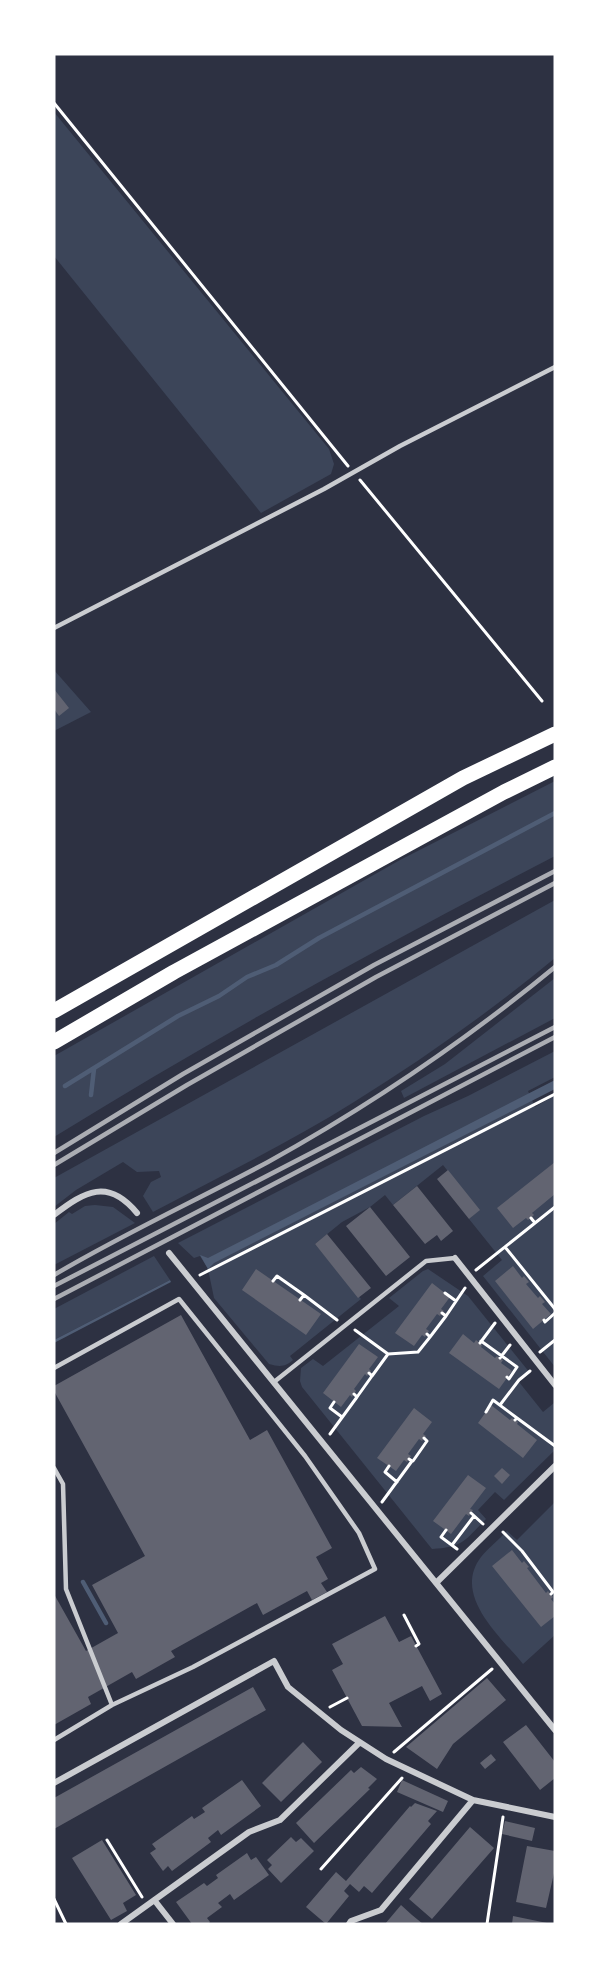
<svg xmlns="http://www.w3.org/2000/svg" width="609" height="1978" viewBox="0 0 609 1978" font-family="Manrope,sans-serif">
<rect width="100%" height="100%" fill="#2d3142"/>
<path fill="#3c4559" d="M54,112L329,449L334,464L331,474L261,513L54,256Z
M54,670L91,712L54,731Z
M555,781V856C385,944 217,1036 54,1137V1056L400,860Z
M555,900V958C492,1010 425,1058 354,1102C290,1142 221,1176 153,1212L143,1196L151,1182L161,1177L159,1171L137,1172L123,1162L76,1190L54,1207V1178Z
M555,978V1018L404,1098L401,1091L445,1064Z
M555,1051V1077L528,1091L535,1107L555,1095V1367L483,1276L502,1260L469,1219L479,1210L443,1165L393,1205L385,1195L370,1207L342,1222L315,1244L361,1299L290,1356L293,1360C285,1367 280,1367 269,1364L214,1298L208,1269L200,1256L194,1258L178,1243L424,1116L468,1096Z
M95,1205L113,1207L135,1223L54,1265V1224L69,1212L72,1214L85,1206Z
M154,1256L170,1280L54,1340V1309Z
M428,1269L468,1296L530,1373L519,1382L543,1412L554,1403L555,1404V1450L504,1500L495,1492L478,1510L486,1519C464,1541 464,1547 432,1549L302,1387L300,1381L301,1368L313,1359L323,1366L399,1306L389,1298L423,1271Z
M555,1502V1635L523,1664C500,1636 452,1595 481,1557C488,1548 499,1540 507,1531L517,1540Z"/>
<path fill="#4f5d75" d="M555,1080V1089L214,1263L208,1269L200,1255L208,1258Z
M170,1280L171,1282L54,1343V1340Z"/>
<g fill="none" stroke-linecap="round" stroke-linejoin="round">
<path stroke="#4f5d75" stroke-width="4.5" d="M65,1086L178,1016L219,996L247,977L276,965L319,938L555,813
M91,1095L94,1069
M83,1582L106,1623"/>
</g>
<path fill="#626471" d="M54,689L69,708L59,716L54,709Z
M555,1162V1194L532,1213L534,1215L531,1218L528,1220L526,1218L513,1228L497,1208Z
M448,1170L480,1210L469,1219L437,1179Z
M417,1186L453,1231L441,1241L437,1235L425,1244L393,1205Z
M370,1207L410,1257L386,1276L346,1226Z
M327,1234L371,1288L358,1298L315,1244Z
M513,1266L522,1278L524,1276L529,1282L526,1284L538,1298L540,1296L545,1302L542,1304L551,1314L533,1329L495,1281Z
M256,1269L321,1314L306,1335L242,1290Z
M432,1283L450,1297L441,1309L444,1311L442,1313L440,1316L437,1314L426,1329L429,1331L425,1337L422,1335L414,1346L395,1333Z
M181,1315L250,1440L267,1430L332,1548L316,1557L328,1579L321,1583L327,1592L312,1600L307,1591L263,1615L257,1603L171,1651L175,1657L136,1679L132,1672L88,1697L91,1704L54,1725V1594L86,1651L118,1633L92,1585L145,1556L54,1391V1386Z
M463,1334L474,1343L476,1340L480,1343L482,1345L481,1347L495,1358L497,1356L503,1360L501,1363L512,1371L499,1389L449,1353Z
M359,1344L378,1357L369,1369L371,1371L367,1376L365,1374L354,1389L356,1391L352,1397L350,1395L341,1407L323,1393Z
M491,1405L510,1420L512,1418L518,1422L517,1424L537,1440L523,1458L478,1423Z
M414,1408L432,1422L423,1434L426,1436L422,1441L419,1439L408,1454L411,1456L407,1462L404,1460L396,1471L377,1458Z
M502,1468L510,1475L502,1484L494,1476Z
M468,1475L486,1488L470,1509L473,1510L469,1516L466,1514L451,1534L433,1521Z
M512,1550L522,1563L524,1561L529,1567L527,1568L546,1593L548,1591L553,1597L551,1599L555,1604V1616L541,1627L492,1566Z
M385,1616L399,1642L411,1636L442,1694L430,1701L422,1686L389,1703L402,1727L362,1726L332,1670L343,1664L332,1644Z
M487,1678L506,1700L453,1744L437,1769L406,1747Z
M253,1687L266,1710L54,1829V1798Z
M526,1725L555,1762V1778L540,1790L503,1742Z
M303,1742L322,1762L281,1802L262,1783Z
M491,1754L496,1760L485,1769L480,1763Z
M361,1767L377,1779L368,1788L370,1789L314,1843L296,1823L351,1770L354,1773Z
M242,1780L261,1806L221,1835L218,1830L208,1838L211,1842L172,1871L168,1866L163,1871L150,1853L156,1849L152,1844L192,1816L194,1819L205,1812L202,1808Z
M402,1780L448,1801L443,1812L397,1792Z
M415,1803L437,1811L428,1821L431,1824L372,1893L364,1886L359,1892L350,1884L344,1891L349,1896L326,1924L306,1907L336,1872L346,1881L410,1806L411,1807Z
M505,1821L535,1828L532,1841L502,1834Z
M470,1827L494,1848L432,1919L409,1899Z
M291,1837L296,1842L301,1838L314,1851L281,1883L268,1869L272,1865L267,1860Z
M102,1840L136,1895L123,1903L127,1911L111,1920L72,1858Z
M527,1846L555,1851V1869L546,1908L516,1902Z
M247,1853L251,1860L256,1857L269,1875L234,1900L230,1894L218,1903L222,1907L207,1918L210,1922L208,1924H192L176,1902L204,1883L207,1886L218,1878L216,1875Z
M401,1905L412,1915L423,1924H385Z
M513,1916L547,1923V1924H512Z"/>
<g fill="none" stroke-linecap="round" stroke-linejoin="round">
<path stroke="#fff" stroke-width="3" d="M54,103L348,466
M360,480L542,701
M535,1223L555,1207
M505,1247L555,1309
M476,1270L535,1223L531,1218
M200,1275L555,1094
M273,1281L277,1276L304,1295
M445,1293L456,1301
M300,1300L304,1295L337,1320
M442,1313L446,1316L465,1288
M544,1320L545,1322L555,1313
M355,1330L388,1354L418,1352L430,1337
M427,1334L430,1337L446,1316
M481,1341L517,1367L509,1379L507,1377
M480,1343L495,1323
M540,1352L555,1340
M500,1358L510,1345
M369,1373L372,1376L388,1354
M354,1394L357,1397L372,1376
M334,1402L330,1408L342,1417
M500,1405L519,1380L530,1371
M486,1412L493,1400L517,1418
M515,1420L517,1418L555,1446
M330,1434L357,1397
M413,1461L427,1441L424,1438
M389,1466L385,1472L397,1482
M382,1502L412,1461L409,1459
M471,1513L483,1524
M446,1530L441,1537L457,1549
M503,1532L522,1551L553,1592L551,1594
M452,1545L474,1516
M404,1615L419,1644L416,1646
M330,1707L347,1698
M394,1752L492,1669
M107,1840L142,1897
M321,1869L402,1778
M54,1899L66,1924
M487,1924L503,1817"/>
<path stroke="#caccd0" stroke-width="4.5" d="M54,628L324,489L400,446L555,367
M54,1368L179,1299L305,1456L359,1533L375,1569L193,1667L112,1705L54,1740
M274,1382L426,1261L455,1258
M54,1468L63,1484L66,1589L112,1705"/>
<path stroke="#caccd0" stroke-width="6" d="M54,1215C85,1191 108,1178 137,1213
M169,1253L555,1730
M455,1258L555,1385
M436,1583L555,1466
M54,1783L274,1661L288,1687L341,1730L386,1759L473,1800L555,1817
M155,1901L173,1924
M121,1924L249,1832L280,1820L359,1743
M349,1924L351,1921L381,1910L473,1800"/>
<path stroke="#fff" stroke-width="15" d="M54,1011L463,778L555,734
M54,1042L174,972L504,792L555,767"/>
<path stroke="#abadb3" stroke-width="4.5" d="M54,1153L183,1074L374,965L555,871
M54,1165L187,1085L376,977L555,883
M54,1275C123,1234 197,1200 268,1162C369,1106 465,1041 555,967
M54,1286L555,1027
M54,1299L555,1037"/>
</g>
<rect width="609" height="1978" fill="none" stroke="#ffffff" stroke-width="111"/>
</svg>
